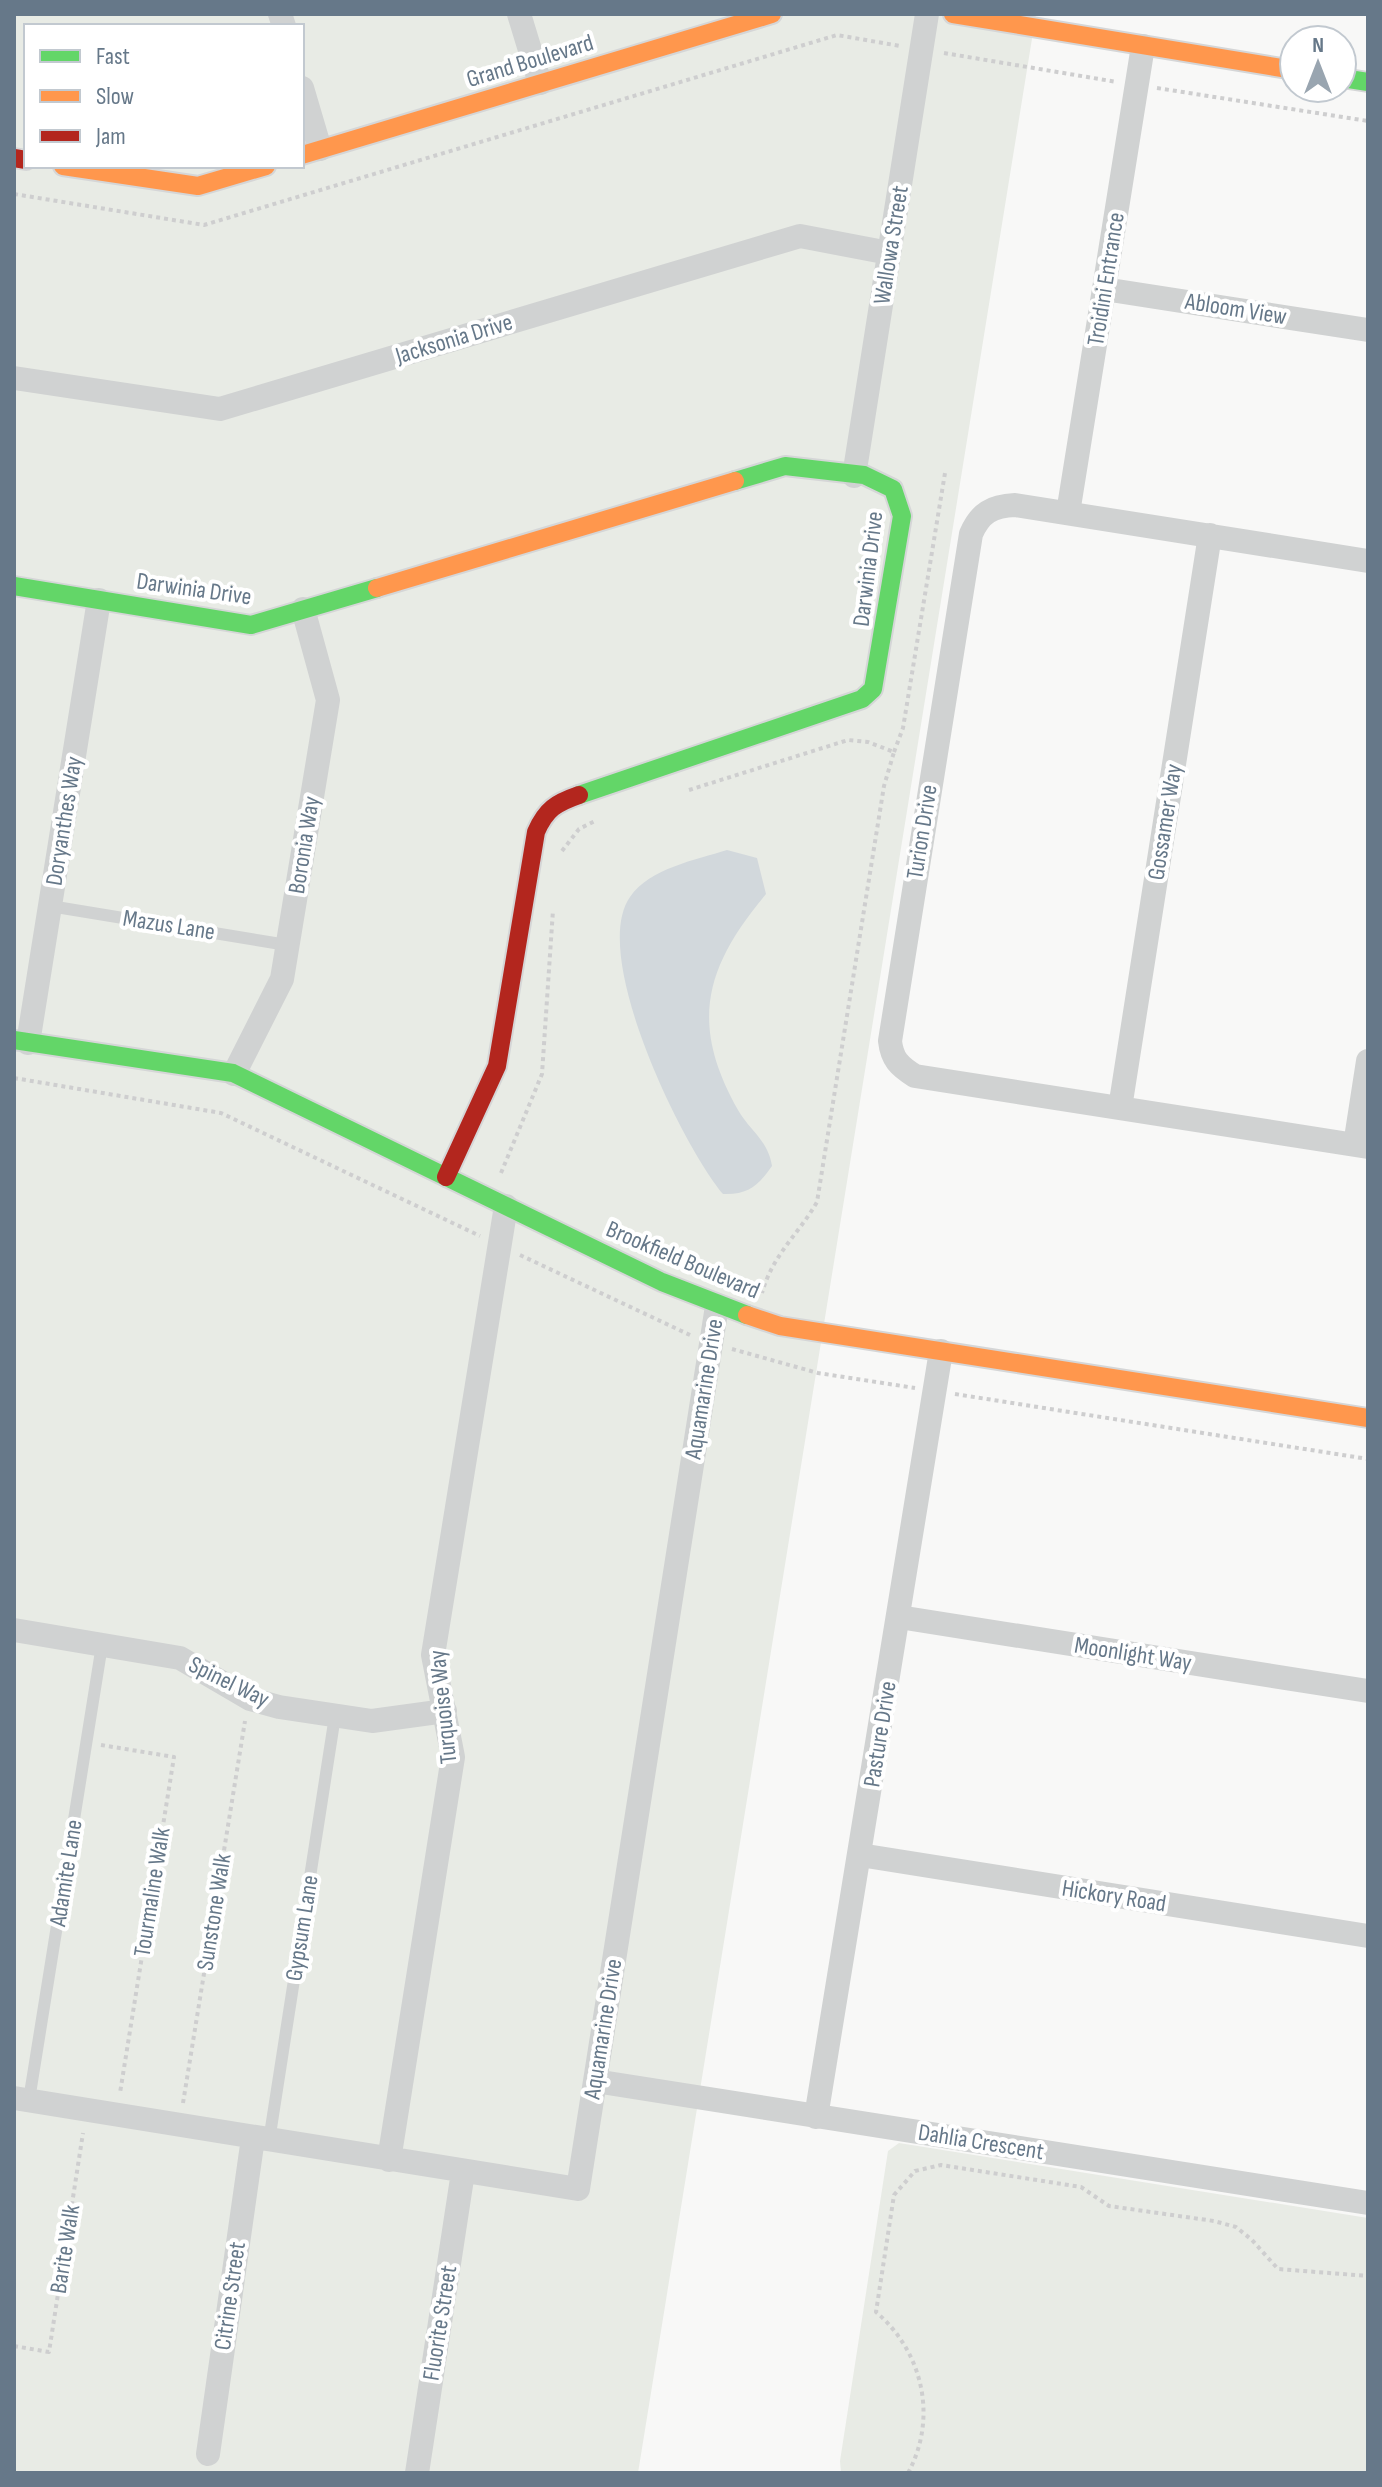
<svg xmlns="http://www.w3.org/2000/svg" width="1382" height="2487" viewBox="0 0 1382 2487" font-family="'Sofia Sans Condensed',sans-serif">
<rect width="100%" height="100%" fill="#f8f8f7"/>
<path fill="#e8ebe5" fill-rule="evenodd" d="M14,14H1036L638,2473H14ZM26,26H302V166H26Z
M899,2143L1368,2218V2473H841L840,2461L888,2151Z"/>
<path fill="#d2d8dc" d="M727,850L757,858L766,894C705,967 689,1023 738,1110C750,1131 768,1140 772,1166C758,1186 748,1195 723,1194C682,1145 589,955 630,897C650,868 696,860 727,850Z"/>
<g fill="none" stroke-linecap="round" stroke-linejoin="round">
<g stroke="#d5d6d7" stroke-width="22">
<path id="fast" d="M1342,78L1368,82
M14,586L251,625L377,588
M579,795L862,699L873,689L902,516L893,489L864,475L785,466L735,481
M14,1040L233,1073L662,1282L747,1315"/>
</g>
<g stroke="#d5d6d7" stroke-width="22">
<path id="slow" d="M953,14L1294,70
M302,155L772,14
M63,166L198,186L266,166
M377,588L735,481
M747,1315L780,1326L1368,1418"/>
</g>
<g stroke="#d5d6d7" stroke-width="22">
<path id="jam" d="M14,158L26,160
M446,1177L497,1066L536,832C546,809 556,803 579,795"/>
</g>
<path stroke="#cececf" stroke-width="4" stroke-dasharray="4 4" stroke-linecap="butt" d="M944,53L1117,82
M1157,88L1368,121
M14,194L204,225L837,35L900,46
M894,752L903,728L945,473
M689,790L848,740L868,742L894,752L884,786L817,1202C798,1235 773,1254 762,1293
M562,851L579,829L597,820
M14,1078L221,1113L480,1236
M501,1173L542,1074L553,910
M520,1255L690,1335
M732,1349L818,1373L915,1388
M955,1394L1368,1459
M101,1745L174,1757L120,2093
M183,2103L245,1721
M14,2346L49,2352L83,2133
M908,2473C938,2418 923,2352 876,2312L894,2195L915,2171L941,2165L1081,2187L1109,2206L1214,2221L1236,2227L1252,2240L1278,2269L1368,2276"/>
<path stroke="#d0d2d2" stroke-width="12" d="M50,906L287,945
M29,2100L102,1645
M269,2141L335,1716"/>
<path stroke="#d0d2d2" stroke-width="24" d="M280,14L284,26
M519,14L540,83
M302,88L320,149
M1104,289L1368,330
M14,378L220,409L800,236L889,253
M854,476L927,14
M1068,513L1143,46
M1368,561L1015,505C992,506 980,513 971,534L890,1041C892,1059 899,1066 915,1076L1368,1147
M28,1043L99,600
M234,1074L282,979L328,700L303,609
M1120,1108L1210,535
M1355,1145L1368,1061
M899,1617L1368,1691
M14,1630L180,1658L250,1699L279,1707L372,1721L445,1711
M860,1855L1368,1936
M595,2081L1368,2203
M14,2098L578,2189L717,1306
M816,2117L941,1351
M389,2160L453,1757L433,1655L506,1206
M208,2454L253,2138
M417,2473L463,2172"/>
<use href="#fast" stroke="#63d668" stroke-width="18"/>
<use href="#slow" stroke="#ff974d" stroke-width="18"/>
<use href="#jam" stroke="#b3261e" stroke-width="18"/>
</g>
<g text-anchor="middle" dominant-baseline="central" stroke-width="8" stroke-linejoin="round" paint-order="stroke">
<g font-size="24" fill="#667889" stroke="#fff">
<text transform="translate(530 61) rotate(-17)">Grand Boulevard</text>
<text transform="translate(891 245) rotate(-81)">Wallowa Street</text>
<text transform="translate(1106 279) rotate(-81)">Troidini Entrance</text>
<text transform="translate(1236 309) rotate(9)">Abloom View</text>
<text transform="translate(454 339) rotate(-17)">Jacksonia Drive</text>
<text transform="translate(868 569) rotate(-83)">Darwinia Drive</text>
<text transform="translate(194 589) rotate(8)">Darwinia Drive</text>
<text transform="translate(64 821) rotate(-81)">Doryanthes Way</text>
<text transform="translate(1165 822) rotate(-81)">Gossamer Way</text>
<text transform="translate(922 832) rotate(-81)">Turion Drive</text>
<text transform="translate(304 845) rotate(-81)">Boronia Way</text>
<text transform="translate(169 925) rotate(9)">Mazus Lane</text>
<text transform="translate(683 1260) rotate(23)">Brookfield Boulevard</text>
<text transform="translate(704 1389) rotate(-81)">Aquamarine Drive</text>
<text transform="translate(1133 1654) rotate(9)">Moonlight Way</text>
<text transform="translate(229 1682) rotate(26)">Spinel Way</text>
<text transform="translate(443 1707) rotate(-96)">Turquoise Way</text>
<text transform="translate(880 1734) rotate(-81)">Pasture Drive</text>
<text transform="translate(66 1873) rotate(-81)">Adamite Lane</text>
<text transform="translate(152 1892) rotate(-81)">Tourmaline Walk</text>
<text transform="translate(1114 1896) rotate(9)">Hickory Road</text>
<text transform="translate(214 1912) rotate(-81)">Sunstone Walk</text>
<text transform="translate(302 1928) rotate(-81)">Gypsum Lane</text>
<text transform="translate(603 2029) rotate(-81)">Aquamarine Drive</text>
<text transform="translate(981 2142) rotate(9)">Dahlia Crescent</text>
<text transform="translate(65 2249) rotate(-81)">Barite Walk</text>
<text transform="translate(230 2296) rotate(-82)">Citrine Street</text>
<text transform="translate(440 2323) rotate(-81)">Fluorite Street</text>
</g>
</g>
<rect width="1382" height="2487" fill="none" stroke="#667889" stroke-width="32"/>
<rect x="24" y="24" width="280" height="144" fill="#ffffff" stroke="#c2c9d0" stroke-width="2"/>
<rect x="40" y="50" width="40" height="12" fill="#63d668" stroke="#c2c9d0" stroke-width="2"/>
<text x="96" y="64" font-size="24" fill="#667889">Fast</text>
<rect x="40" y="90" width="40" height="12" fill="#ff974d" stroke="#c2c9d0" stroke-width="2"/>
<text x="96" y="104" font-size="24" fill="#667889">Slow</text>
<rect x="40" y="130" width="40" height="12" fill="#b3261e" stroke="#c2c9d0" stroke-width="2"/>
<text x="96" y="144" font-size="24" fill="#667889">Jam</text>
<g transform="translate(1318 64)"><circle r="38" fill="#ffffff" stroke="#c2c9d0" stroke-width="2"/>
<path d="M0-6L14 30L0 20L-14 30Z" fill="#99a5b0"/>
<text y="-12" font-size="22" font-weight="bold" text-anchor="middle" fill="#667889">N</text>
</g>
</svg>
